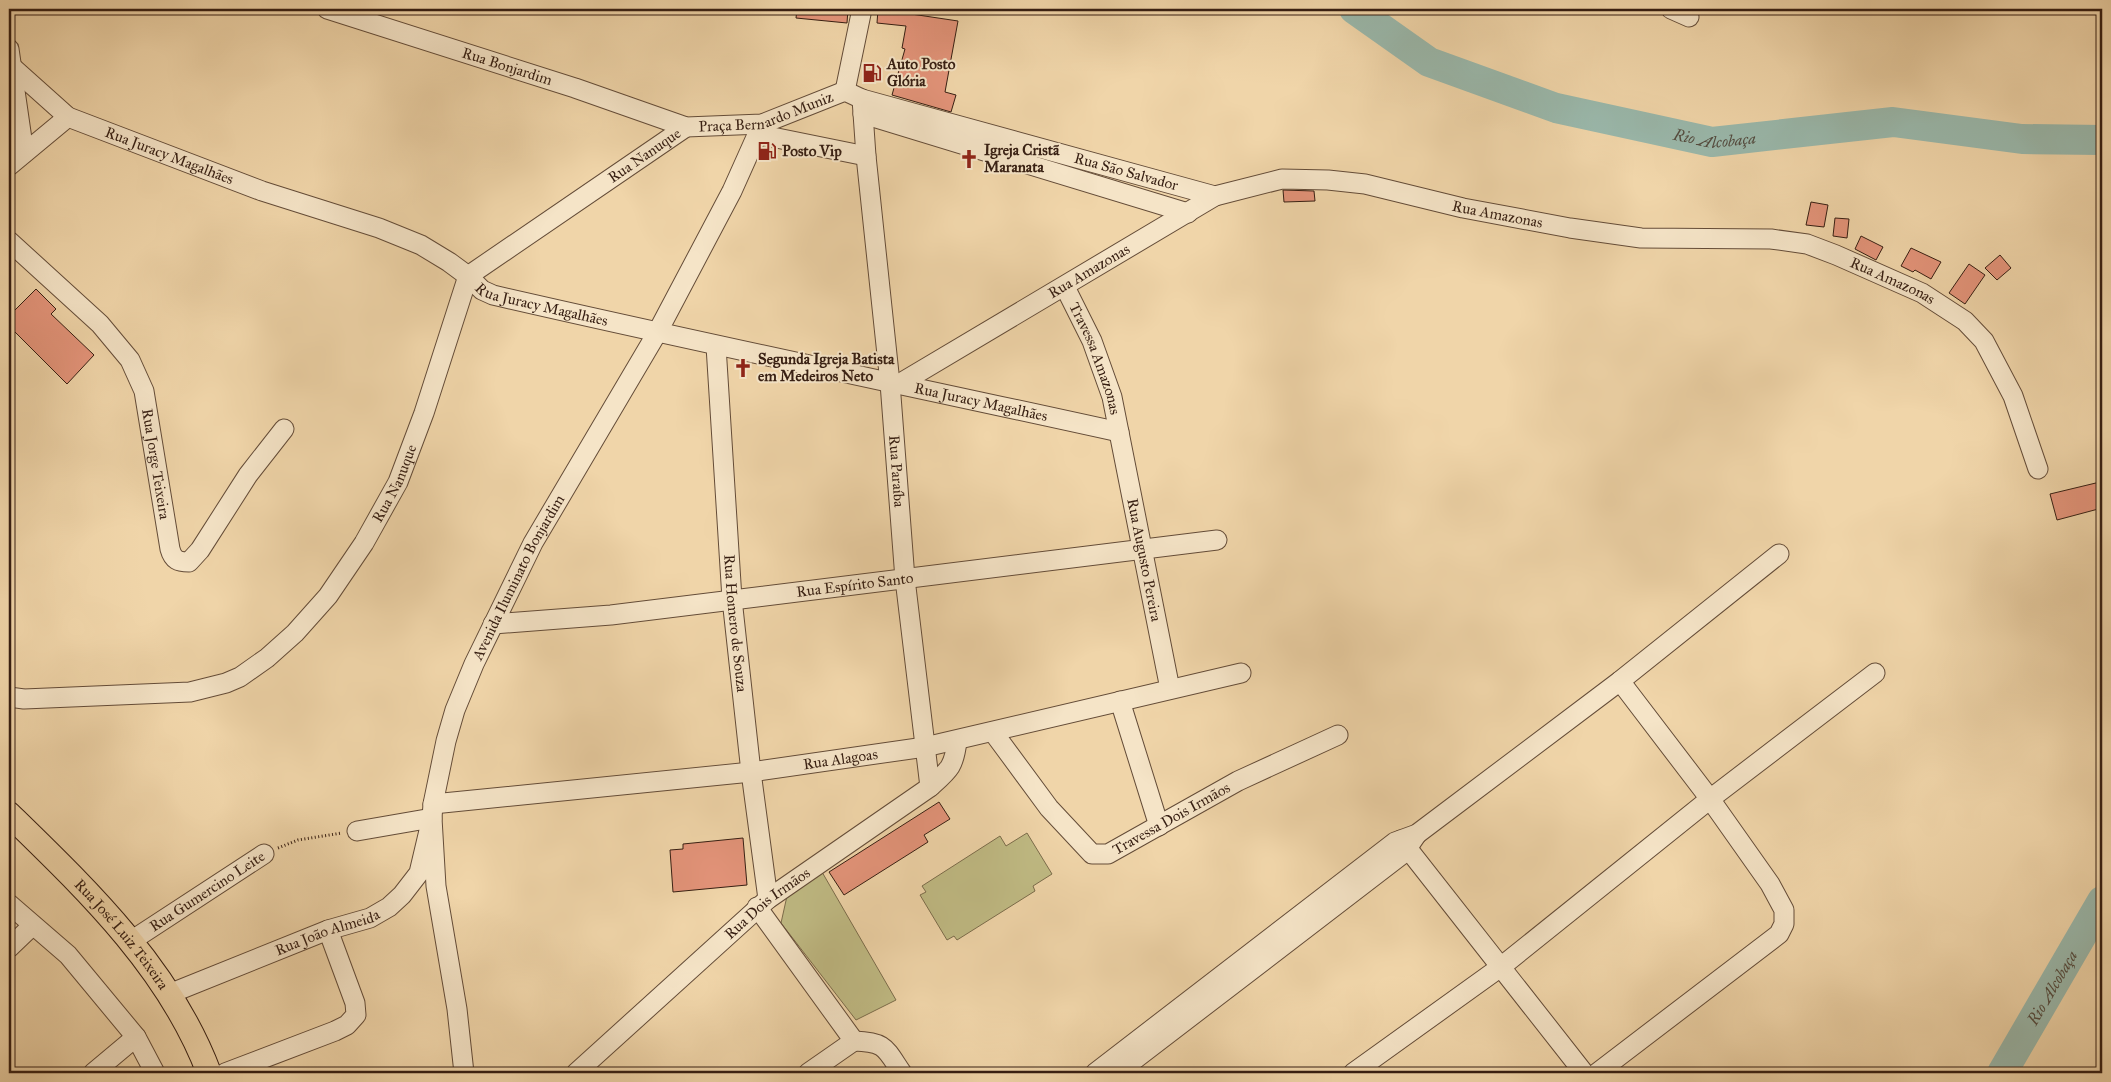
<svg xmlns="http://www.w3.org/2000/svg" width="2111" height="1082" viewBox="0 0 2111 1082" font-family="'IM FELL Great Primer',serif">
<rect width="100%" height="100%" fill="#f0d5a9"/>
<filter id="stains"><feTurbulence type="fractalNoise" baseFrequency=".004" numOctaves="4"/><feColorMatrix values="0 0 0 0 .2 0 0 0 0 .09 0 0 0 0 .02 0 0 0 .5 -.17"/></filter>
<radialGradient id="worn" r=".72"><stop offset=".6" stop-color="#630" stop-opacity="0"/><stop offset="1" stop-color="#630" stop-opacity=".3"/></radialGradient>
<path fill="#c0bb84" stroke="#7b6c4b" d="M1027,833L1052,874L1033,886L1035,891L957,940L954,936L947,940L920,895L926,892L922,886L1000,836L1006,846Z
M822,872L896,1000L856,1020L781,923L787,896Z"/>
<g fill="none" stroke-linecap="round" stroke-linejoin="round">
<g stroke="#9ab8ab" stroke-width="30">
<path id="s1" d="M1354,9L1429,62L1556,108L1712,142L1893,122L2022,139L2102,140"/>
<path id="s2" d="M2002,1073L2102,901"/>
</g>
</g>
<path fill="#e4947a" stroke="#361e12" d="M797,9H848L847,23L796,18Z
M878,9L958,21L945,92L956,95L951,112L892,95L905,49L902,48L906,26L877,23Z
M1283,190L1314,191L1315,201L1284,202Z
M1811,202L1828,205L1824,227L1806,225Z
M1835,218L1849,219L1847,238L1833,236Z
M1861,236L1883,247L1876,260L1855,249Z
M1911,248L1941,262L1931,279L1915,270L1913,272L1901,266Z
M2000,255L2011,268L1997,280L1985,268Z
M1969,264L1985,275L1965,304L1949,293Z
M36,289L56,309L51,314L94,355L67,384L9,326V316Z
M2100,482L2102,490V508L2057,520L2050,494Z
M939,802L950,819L924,835L928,842L844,895L829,872Z
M743,838L747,885L673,892L670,850L683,849V844Z"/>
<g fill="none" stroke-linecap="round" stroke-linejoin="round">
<g stroke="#644c38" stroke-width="21">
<g id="minor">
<path id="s3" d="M327,9L575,88L686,127L762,124L845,91L862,99L866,156L890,383L905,579L930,787"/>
<path d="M1671,9L1689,17"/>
<path d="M9,49L24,153"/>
<path id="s4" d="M11,66L68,117L262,191L379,228L421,245L449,262L468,276L482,290L493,295C701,343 910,386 1119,432"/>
<path d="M845,91L862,9"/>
<path id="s5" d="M862,99L1215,196"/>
<path d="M863,114L1188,213"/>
<path d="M757,134L866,156"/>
<path d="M9,166L68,117"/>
<path id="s6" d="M9,241L100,324L130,360L144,391L170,549C173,560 178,562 189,562L200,550L248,475L284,429"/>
<path id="s7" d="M1065,287L1092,341L1112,397L1170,689"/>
<path id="s8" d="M716,346L732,599L751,772L768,899"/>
<path id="s9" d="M899,384L1215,196L1282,179L1328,180L1365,184L1463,208L1570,228L1641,238L1771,239L1807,244L1836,255L1922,293L1965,321L1984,341L2013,396L2038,469"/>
<path id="s10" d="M493,624L611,615L1217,540"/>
<path id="s11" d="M9,697L24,699L190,692L226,683L240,677L267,658L295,633L328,596L364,543L398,482L424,413L468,276L686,127"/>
<path d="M1120,701L1159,826"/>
<path id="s12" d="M993,732L1049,808L1092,854H1108L1238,781L1338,735"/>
<path id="s13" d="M433,804L751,772L925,747L1241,673"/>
<path d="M1401,840L1584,1073"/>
<path d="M9,904L68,955L136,1037L155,1073"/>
<path d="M757,907L854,1041"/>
<path id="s14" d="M131,941L264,854"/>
<path d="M9,948L32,926"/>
<path id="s15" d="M169,994L328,930L370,918L389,907L402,895L419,873L432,818L357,831"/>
<path d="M854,1041C886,1042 885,1048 902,1073"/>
<path d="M93,1073L136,1037"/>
<path d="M225,1073L335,1031L347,1025L356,1015L355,1003L328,930"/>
<path id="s16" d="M464,1073L457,1009L436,886L432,818L433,804L446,741L455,710L474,664L533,543L657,333L732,191L762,124"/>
<path id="s17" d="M576,1073L768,899L930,787C949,770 954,767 957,741"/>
<path d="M808,1073L854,1041"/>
<path d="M1095,1073L1395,842L1417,834L1620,681L1779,554"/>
<path d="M1117,1073L1404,853L1417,834"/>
<path d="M1353,1073L1502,966L1710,799L1875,673"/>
<path d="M1597,1073L1779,934L1784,924V910L1770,884L1710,799L1620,681"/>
</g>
</g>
<g stroke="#361e12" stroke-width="26">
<g id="major">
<path id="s18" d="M9,814C87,890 170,969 209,1073"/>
</g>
</g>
<path stroke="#361e12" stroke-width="3" stroke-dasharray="1 2.5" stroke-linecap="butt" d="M278,848L298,840L342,833"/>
<use href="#minor" stroke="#f5e4c7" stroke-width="19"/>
<use href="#major" stroke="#f0d5a9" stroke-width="24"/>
</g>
<defs>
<g id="fuel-bare" transform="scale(1.5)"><path d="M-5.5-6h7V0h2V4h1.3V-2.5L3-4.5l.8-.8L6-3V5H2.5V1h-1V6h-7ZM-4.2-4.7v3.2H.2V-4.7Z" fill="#8f2418" stroke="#f5e4c7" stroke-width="2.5" paint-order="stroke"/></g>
<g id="church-bare" transform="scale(1.5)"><path d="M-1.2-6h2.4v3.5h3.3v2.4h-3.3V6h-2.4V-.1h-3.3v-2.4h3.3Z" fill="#8f2418" stroke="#f5e4c7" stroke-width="2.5" paint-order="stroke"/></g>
</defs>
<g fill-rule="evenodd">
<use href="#fuel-bare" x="872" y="73"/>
<use href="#fuel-bare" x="767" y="151"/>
<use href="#church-bare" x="969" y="159"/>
<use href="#church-bare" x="743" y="368"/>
</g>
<g text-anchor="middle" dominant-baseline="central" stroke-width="4" stroke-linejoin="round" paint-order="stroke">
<g font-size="15" font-weight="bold" fill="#361e12" stroke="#f5e4c7" text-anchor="start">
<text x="887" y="64">Auto Posto<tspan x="887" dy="17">Glória</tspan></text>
<text x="984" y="150">Igreja Cristã<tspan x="984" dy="17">Maranata</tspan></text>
<text x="782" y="151">Posto Vip</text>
<text x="758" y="359">Segunda Igreja Batista<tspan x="758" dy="17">em Medeiros Neto</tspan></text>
</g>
<g font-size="15" fill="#361e12" stroke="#f5e4c7">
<text stroke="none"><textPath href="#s3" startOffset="189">Rua Bonjardim</textPath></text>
<text stroke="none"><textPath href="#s3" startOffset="460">Praça Bernardo Muniz</textPath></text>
<text stroke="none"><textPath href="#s11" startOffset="919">Rua Nanuque</textPath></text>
<text stroke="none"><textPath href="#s4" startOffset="185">Rua Juracy Magalhães</textPath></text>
<text stroke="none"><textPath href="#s5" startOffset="274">Rua São Salvador</textPath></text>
<text stroke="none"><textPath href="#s9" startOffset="656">Rua Amazonas</textPath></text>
<text stroke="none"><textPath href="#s9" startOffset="221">Rua Amazonas</textPath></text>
<text stroke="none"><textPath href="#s9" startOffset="1061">Rua Amazonas</textPath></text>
<text stroke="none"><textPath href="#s4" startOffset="590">Rua Juracy Magalhães</textPath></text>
<text stroke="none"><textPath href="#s7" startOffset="78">Travessa Amazonas</textPath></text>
<text stroke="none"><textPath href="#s4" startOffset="1040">Rua Juracy Magalhães</textPath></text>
<text stroke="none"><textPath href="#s6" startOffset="278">Rua Jorge Teixeira</textPath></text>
<text stroke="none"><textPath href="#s3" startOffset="936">Rua Paraíba</textPath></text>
<text stroke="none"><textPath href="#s11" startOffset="485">Rua Nanuque</textPath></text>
<text stroke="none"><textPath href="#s7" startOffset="286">Rua Augusto Pereira</textPath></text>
<text stroke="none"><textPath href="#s16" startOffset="515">Avenida Iluminato Bonjardim</textPath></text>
<text stroke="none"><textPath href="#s10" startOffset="364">Rua Espírito Santo</textPath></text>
<text stroke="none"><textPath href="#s8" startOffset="278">Rua Homero de Souza</textPath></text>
<text stroke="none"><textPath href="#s13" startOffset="410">Rua Alagoas</textPath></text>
<text stroke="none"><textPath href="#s12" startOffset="246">Travessa Dois Irmãos</textPath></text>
<text stroke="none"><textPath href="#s14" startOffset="91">Rua Gumercino Leite</textPath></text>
<text stroke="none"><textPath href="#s17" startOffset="256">Rua Dois Irmãos</textPath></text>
<text stroke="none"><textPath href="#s15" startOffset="170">Rua João Almeida</textPath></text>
<text stroke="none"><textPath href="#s18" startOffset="165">Rua José Luiz Teixeira</textPath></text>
</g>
<g font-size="16" font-style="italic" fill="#544c40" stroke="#f5e4c7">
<text stroke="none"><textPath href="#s1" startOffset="389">Rio Alcobaça</textPath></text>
<text stroke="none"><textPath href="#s2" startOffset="99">Rio Alcobaça</textPath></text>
</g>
</g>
<rect width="2111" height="1082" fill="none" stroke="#f0d5a9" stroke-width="30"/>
<rect x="10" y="10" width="2091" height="1062" fill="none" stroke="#361e12" stroke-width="2.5"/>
<rect x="15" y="15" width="2081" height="1052" fill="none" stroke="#361e12"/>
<rect width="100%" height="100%" filter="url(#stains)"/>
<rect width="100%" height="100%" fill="url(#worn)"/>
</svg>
